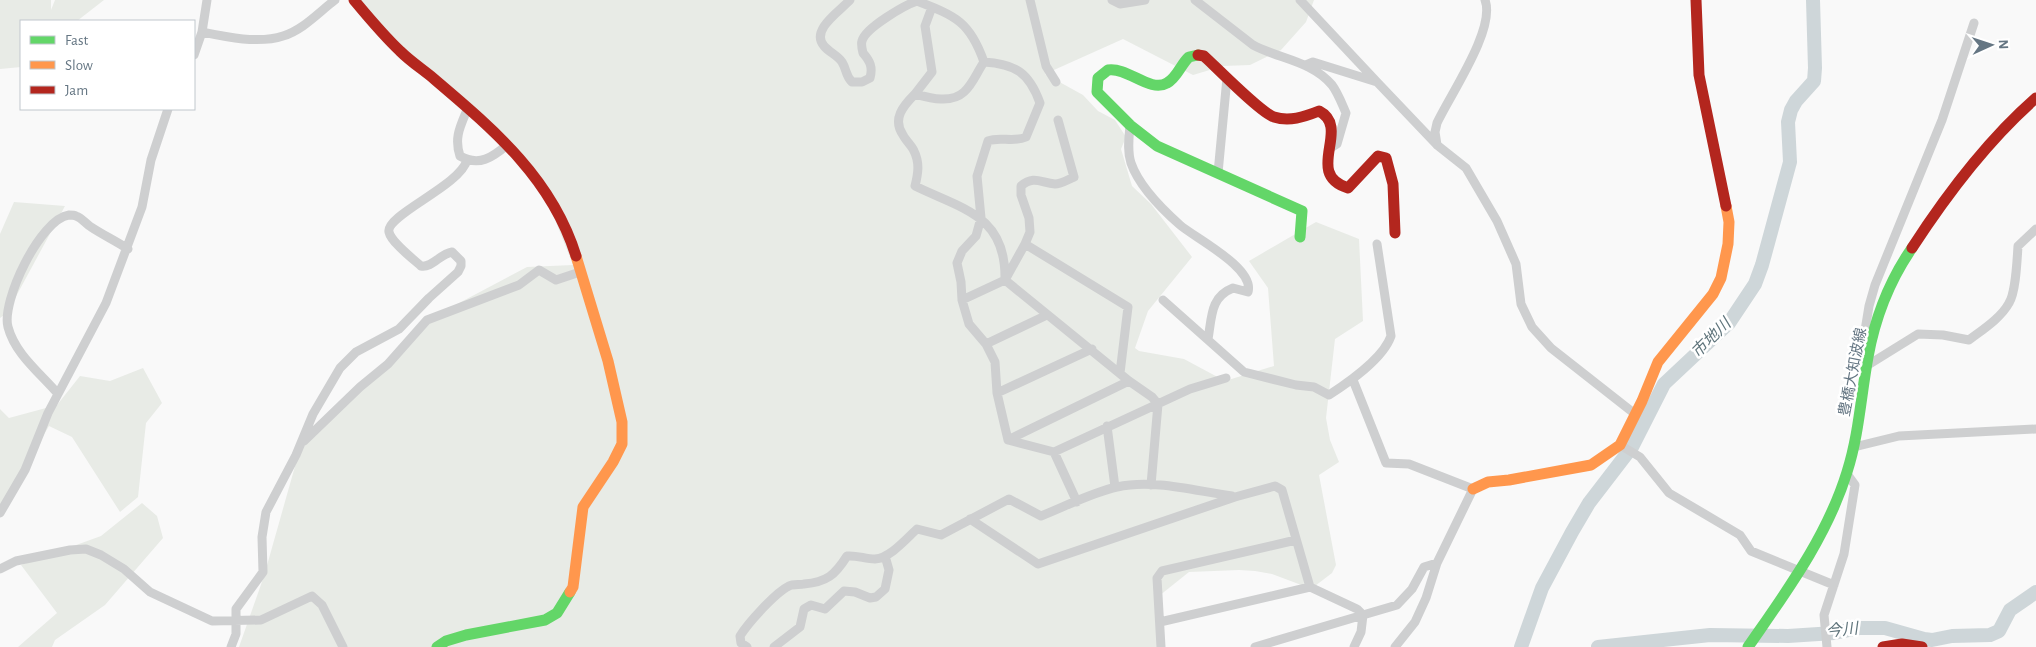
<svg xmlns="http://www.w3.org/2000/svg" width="2036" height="647" viewBox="0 0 2036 647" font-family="'Alegreya Sans','Noto Sans JP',sans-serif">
<rect width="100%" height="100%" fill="#f9f9f9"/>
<path fill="#e8ebe6" d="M0,0H51V10L55,0H104L77,21H21V67L0,69Z
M356,0H1314L1306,22L1281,50L1250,65L1223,66L1193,75L1123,39L1045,74L1083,95L1098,111L1115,120L1126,137L1121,149L1132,186L1151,204L1192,257L1148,311L1135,348L1139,351L1184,359L1225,381L1274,366L1268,288L1249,261L1316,222L1359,239L1363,321L1335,339L1326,418L1330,440L1339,462L1319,475L1336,565L1332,573L1315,586H1304L1272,574L1255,571L1239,570L1189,572L1159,596L1161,647H239L264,576L301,445L427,320L527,267L573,265L540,182Z
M14,202L65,206L7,313L0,318V234Z
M143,368L162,403L146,423L138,497L120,512L72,437L49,426L0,508V409L9,418L57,405L80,376L110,381Z
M142,503L157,516L163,538L105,605L55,640L52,647H18L57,613L21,565L101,536Z"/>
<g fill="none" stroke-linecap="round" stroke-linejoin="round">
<path stroke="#ced6d9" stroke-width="14" d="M1521,647L1542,588L1572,532L1589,503L1632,447L1664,384L1729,323L1755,284L1762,265L1790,162L1788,122L1791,110L1796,101L1814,81L1815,68L1813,0
M1598,647L1710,635L1788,636L1834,633L1860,628H1885L1924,639L1932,640L1952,636L1990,635L1999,631L2010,610L2036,592"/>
<path stroke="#cecfd0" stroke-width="9" d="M850,0C840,11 810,30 824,46C829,52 838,56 842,62C847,70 845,75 852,82H862L870,78C873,67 870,61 863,53C862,49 861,44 862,41C865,28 905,5 917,1C956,16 970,22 984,62
M1030,0L1046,66L1056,82
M1112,0L1120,4L1145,0
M1195,0L1253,45C1279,59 1312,61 1332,85C1338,93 1342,104 1346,113L1337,144L1329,149
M1300,0L1377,82
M1974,23L1942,120L1875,285L1869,306L1863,343L1868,365L1918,334L1943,335L1969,340C1982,330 2001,318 2009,303C2016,292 2017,260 2018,246L2036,229
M202,32C226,37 259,44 283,36C303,30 319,12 335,0
M194,55L202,32L207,0
M984,62C977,72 973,84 964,92C951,104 930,98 915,94C903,106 892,119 903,135C906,141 912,146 914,151C920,163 918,174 915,186C962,209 1005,215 1005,277
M1306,65L1313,62L1377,82L1437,145L1466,168L1497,221L1516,264L1521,304L1532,327L1551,348L1635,414
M915,94L932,72L925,26L932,7
M467,110C460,127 454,138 460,156C479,167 493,157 507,145
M1130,125C1129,138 1127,151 1131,163C1139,186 1163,210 1180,225C1195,238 1255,268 1248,292L1233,288C1210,297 1212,317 1208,339
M1437,145L1435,132L1437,123C1450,95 1496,29 1485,0
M1218,173L1227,78
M1025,244L1128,307L1120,373
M1005,280L1129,381L1152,397L1158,404L1151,485
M962,300L961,282L957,263L962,251L976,236L981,218L977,176L988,141C1000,136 1013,143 1026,137L1040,103C1029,72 1015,64 984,62
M1163,300L1244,372L1296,385L1314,387L1329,395C1349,382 1383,359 1391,336L1377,244
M986,344L1047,315
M1353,380L1386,463L1409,464L1473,489L1437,563L1426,598L1415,622L1395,647
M997,393L1092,349
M58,394C40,373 15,354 8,327C1,302 40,219 69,215C71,215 74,215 76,216C82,218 86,224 91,227C103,235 116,241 128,249
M1107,426L1115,487
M1008,440L997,393L995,362L986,344L969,324L962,300L1005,280L1025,244L1030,232L1029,218L1021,195V186C1034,175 1041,183 1055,184C1061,184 1069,179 1074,177L1058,120
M1008,440L1054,452L1190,389L1226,378
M1008,440L1129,381
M304,441L360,387L388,364L427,320L519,285L539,270L556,280L580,272
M1620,445L1640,457L1669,493L1740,535L1751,551L1834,585
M1854,447L1899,436L2036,429
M1054,452L1077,502
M0,513L25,470L48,413L106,303L142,207L151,160L168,109
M970,519L1038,564L1235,497L1275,486L1282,490L1310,587L1357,609L1363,615L1397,605L1412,589L1424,567L1437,563
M0,569L16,561L70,550L86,549L101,555L124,569L150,592L212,621L261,620L312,596L322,605L343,647
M1160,622L1310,587
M231,647L236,634V609L263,572L262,537L266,512L296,455L313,414L340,368L356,352L399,329L429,298L458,272L461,266V261L452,252C440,254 432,268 421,266C413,259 391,242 389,232C385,215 460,186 467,160
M747,647L741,643L740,636C748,623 775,593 789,586C793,584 800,585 804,584C827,582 835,575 847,556C857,555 865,559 875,559C890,558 906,539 917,529L941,535L1009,499L1041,516C1064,507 1093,492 1117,487C1154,479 1195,491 1232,496
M774,647L800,627L804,609L811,605L825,609L844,591L855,592L870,598L876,597L885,589L889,570L885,556
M1161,647L1157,578L1162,571L1296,540
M1255,647L1363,615L1361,632L1354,647
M1827,647L1824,615L1844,554L1855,485L1847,474"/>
<path stroke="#63d668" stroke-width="11" d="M1198,55L1189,57C1181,64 1177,78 1167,83C1150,93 1128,67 1108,70L1098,78L1097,92L1130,125L1157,146L1302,211L1300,237
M437,647L446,641L466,635L545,620L557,613L570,592
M1748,647C1786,592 1827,537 1847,472C1859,435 1861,395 1868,357C1875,318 1890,280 1912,248"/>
<path stroke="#ff974d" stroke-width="11" d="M1473,489L1488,482L1509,480L1591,465L1620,445L1642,401L1658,362L1713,294L1721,278L1728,244L1729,222L1726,206
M570,592L573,587L583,507L613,462L622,444V422L608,361L576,256"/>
<path stroke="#b3261e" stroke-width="11" d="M354,0C369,18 383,35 400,51C410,61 422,69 433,78C493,129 552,178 576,256
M1696,0L1699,75L1726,206
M1198,55L1204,56C1217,68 1261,113 1274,117C1289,122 1304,117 1319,111C1352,128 1303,174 1348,188L1378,156L1386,158L1393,184L1395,233
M1912,248C1947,194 1988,140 2036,98
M1883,647L1902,644L1922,647"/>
</g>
<g text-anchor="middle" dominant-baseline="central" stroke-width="5" stroke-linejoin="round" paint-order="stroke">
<g font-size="15" fill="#657683" stroke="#fff">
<text transform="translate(1853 372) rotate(-79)">豊橋大知波線</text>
</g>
<g font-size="16" font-style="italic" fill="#60757c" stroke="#fff">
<text transform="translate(1711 338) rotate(-45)">市地川</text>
<text transform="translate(1842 630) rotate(-6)">今川</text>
</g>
</g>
<rect x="20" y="20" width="175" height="90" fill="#ffffff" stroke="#c1c8cd"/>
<rect x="30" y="36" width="25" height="8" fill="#63d668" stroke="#c1c8cd"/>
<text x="65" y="45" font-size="15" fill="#657683">Fast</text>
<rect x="30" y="61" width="25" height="8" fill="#ff974d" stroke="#c1c8cd"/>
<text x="65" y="70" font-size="15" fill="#657683">Slow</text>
<rect x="30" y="86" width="25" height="8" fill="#b3261e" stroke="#c1c8cd"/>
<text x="65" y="95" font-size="15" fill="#657683">Jam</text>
<g transform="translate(1991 45) rotate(87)" stroke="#ffffff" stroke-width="4" paint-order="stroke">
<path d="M0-4L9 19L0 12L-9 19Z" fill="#657683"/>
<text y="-8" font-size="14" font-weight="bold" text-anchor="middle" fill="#657683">N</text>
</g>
</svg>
